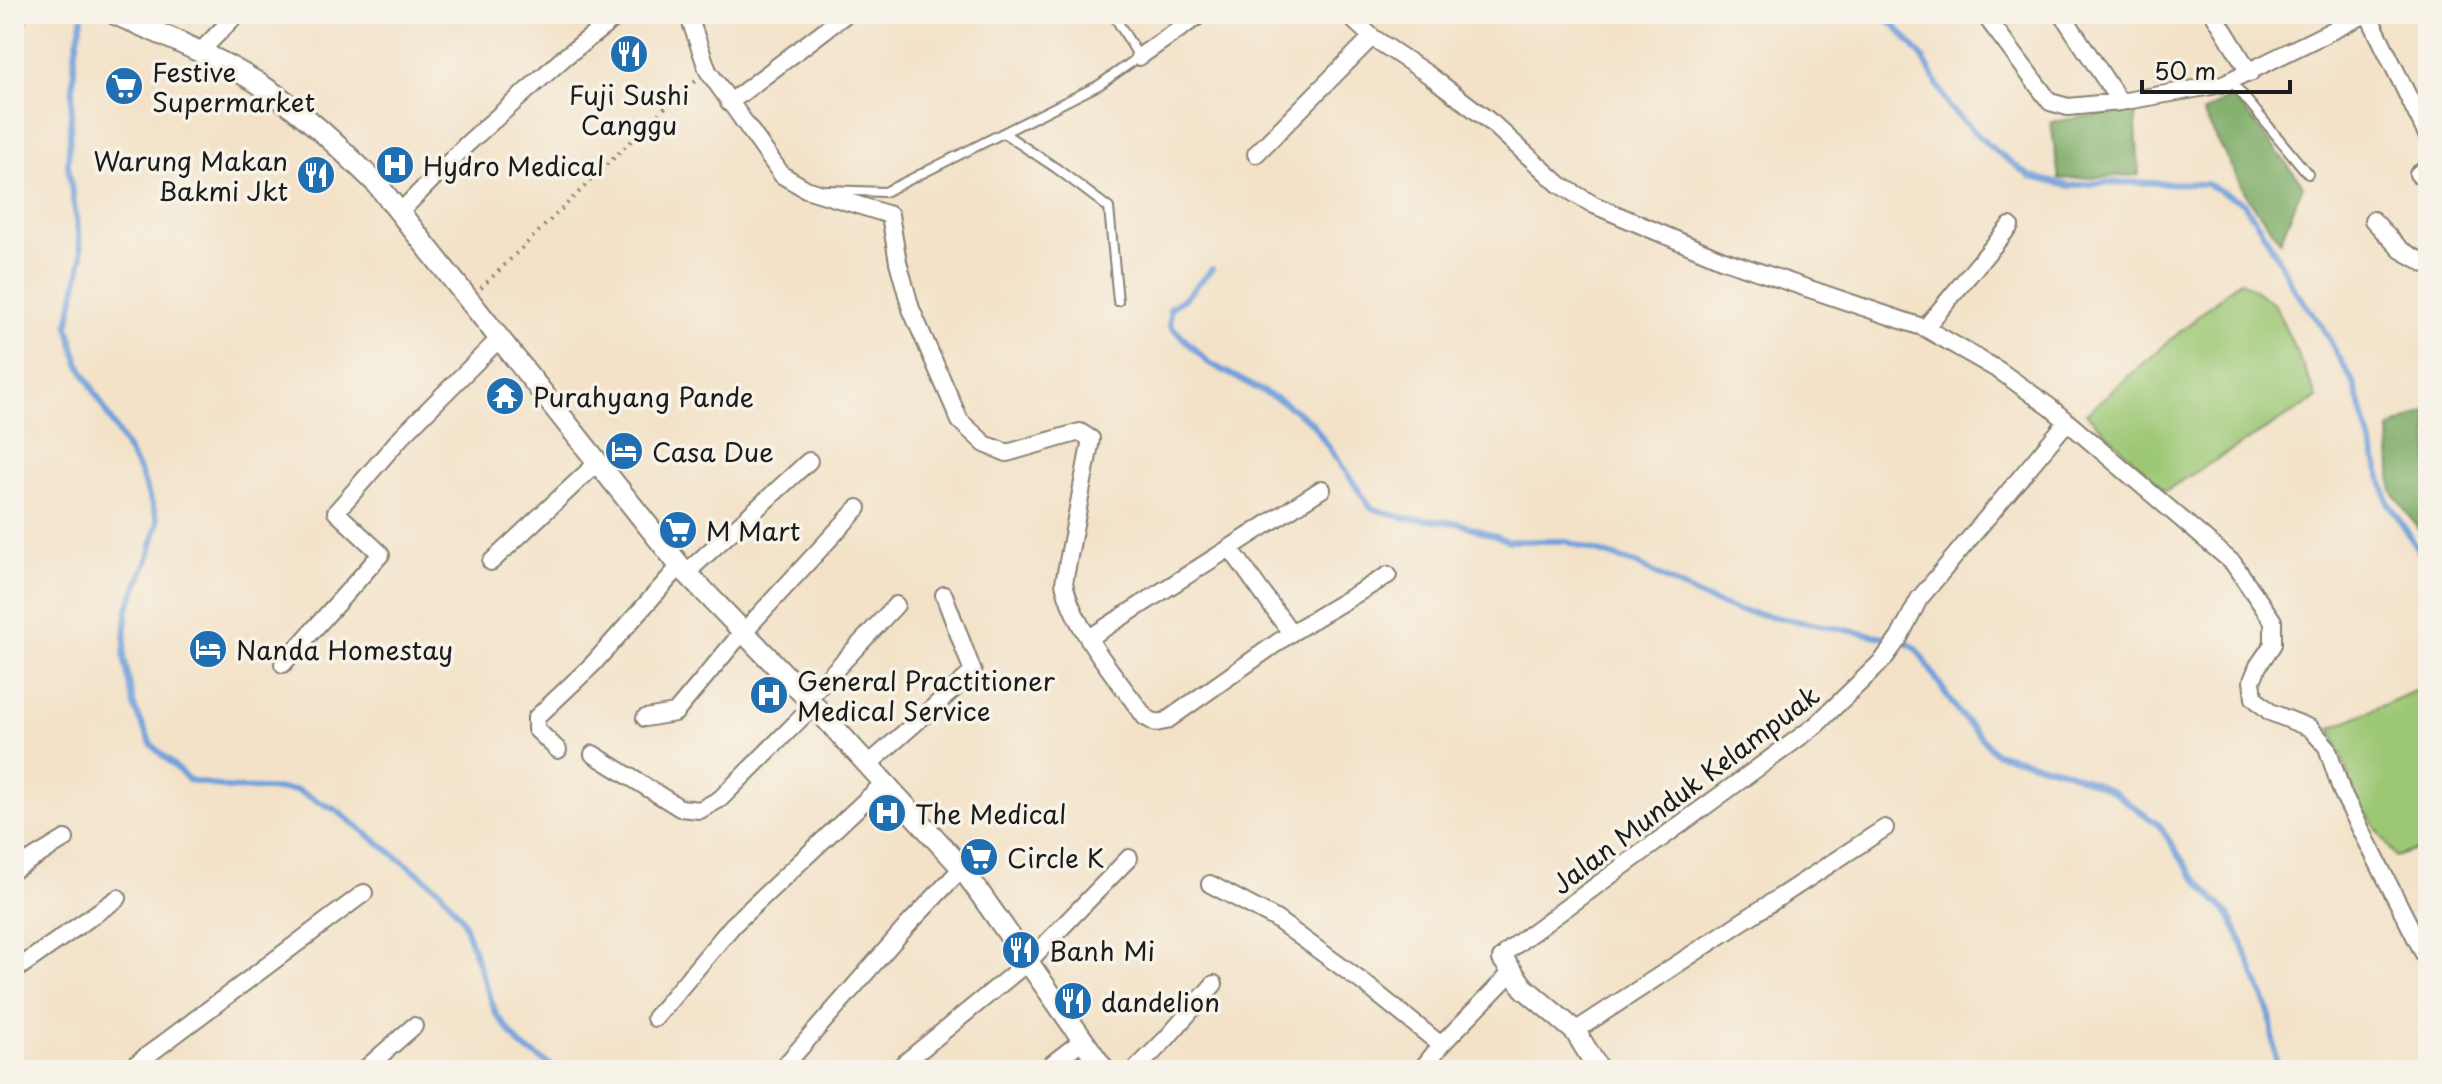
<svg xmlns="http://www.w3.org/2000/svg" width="2442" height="1084" viewBox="0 0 2442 1084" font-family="'Playpen Sans',sans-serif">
<rect width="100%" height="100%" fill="#f7f3e8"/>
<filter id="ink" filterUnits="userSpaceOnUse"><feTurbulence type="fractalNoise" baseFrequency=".0125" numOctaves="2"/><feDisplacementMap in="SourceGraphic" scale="16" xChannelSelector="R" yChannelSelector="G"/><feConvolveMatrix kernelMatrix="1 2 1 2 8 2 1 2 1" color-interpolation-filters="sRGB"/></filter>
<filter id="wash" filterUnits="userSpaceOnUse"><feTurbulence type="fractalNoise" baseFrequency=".006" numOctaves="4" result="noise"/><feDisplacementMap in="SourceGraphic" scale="32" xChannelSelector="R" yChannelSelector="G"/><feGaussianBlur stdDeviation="1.8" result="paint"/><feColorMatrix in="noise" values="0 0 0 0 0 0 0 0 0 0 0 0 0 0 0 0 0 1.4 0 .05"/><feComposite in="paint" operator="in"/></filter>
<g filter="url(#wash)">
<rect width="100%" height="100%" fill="#f3e2c8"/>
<path fill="#9cc774" stroke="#5c7248" stroke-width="2" d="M2240,280L2275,305L2317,398L2165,491L2086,413Z
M2428,685V846L2396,857L2357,800L2331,728Z"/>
<path fill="#7dac66" stroke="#4c6441" stroke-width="2" d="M2233,95L2303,185L2280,241L2248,198L2203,113Z
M2135,109L2139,175L2059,179L2051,122Z
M2428,410V543L2392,491L2389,429Z"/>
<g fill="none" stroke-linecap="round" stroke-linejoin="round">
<path stroke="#71a0da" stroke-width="6" d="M1812,14L1841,19L1856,14
M1881,14L1897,28L1923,58L1950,108L1988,145L2031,177L2070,186L2107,182L2207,184L2244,203L2267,238L2294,289L2321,325L2354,384L2388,502L2428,565
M82,19L75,53L68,165L82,258L68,326L79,364L140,472L158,521L149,557L127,610L124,657L134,706L151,744L189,780L228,788L296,790L336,810L440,890L462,918L496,1014L521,1046L559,1070
M1212,269L1185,298L1170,308V325L1209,363L1283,402L1312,423L1371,508L1404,518L1458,523L1509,541H1564L1637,564L1703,598L1737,610L1900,640L1916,648L1958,712L1995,753L2066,771L2100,786L2115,793L2159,825L2192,875L2229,915L2237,930L2270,1015L2277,1070"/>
</g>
</g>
<g filter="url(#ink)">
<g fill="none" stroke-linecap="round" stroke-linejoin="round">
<g stroke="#887f72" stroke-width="12">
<path id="service" d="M2232,82L2308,174
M1005,134L1056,168L1109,208L1118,301
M827,190L885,192L1099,85L1139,57L1113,14"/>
</g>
<g stroke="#887f72" stroke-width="20">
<path id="minor" d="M688,14L708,71L782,175L806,189L890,215L898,262L911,309L960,421L985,444L1007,453L1080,432L1091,439L1064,583C1074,630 1118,679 1145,717L1156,723L1166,721L1291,633L1388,575
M1347,14L1372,37L1429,75L1492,123L1560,185L1594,205L1721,259L1925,328L2000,371L2050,407L2233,563L2273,621V644L2258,666L2252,681L2254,698L2270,712L2310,728L2327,747L2342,792L2428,962
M1984,14L2050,102L2068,107L2120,102L2223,84L2366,14
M2062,14L2120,102
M2214,14L2250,73
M2368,14L2428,137
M199,53L237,14
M1139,57L1201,14
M729,103L846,14
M1256,154L1372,37
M2418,174L2428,168
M401,211L468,143L566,56L620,14
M2373,220L2401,250L2428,265
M1925,328L2010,226
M1230,548L1291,633
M491,562L596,464
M686,573L809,461
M1089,638L1322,489
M283,664L381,554L336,512L402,436L499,339
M808,699L896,605
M645,718L675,713L735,641L858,508
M558,750L536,729V718L592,665L680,566
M593,754L680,808L700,810L720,799L814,705
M869,764L973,672L944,595
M14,870L65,839
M1210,884L1276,919L1365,984L1441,1045
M1503,959L1507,952L1522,940L1815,726L1883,660L1899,638L1919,599L2066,423
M14,971L118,898
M655,1018L733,925L885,782
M1575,1031L1885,828
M128,1070L364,893
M364,1070L414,1026
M781,1070L906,927L962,868
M896,1070L1029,961L1129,858
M1044,1070L1084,1039
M1135,1070L1166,1039L1214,984
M1421,1070L1441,1045L1511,973"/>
</g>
<g stroke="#887f72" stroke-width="24">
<path id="tertiary" d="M115,14C167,37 223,59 270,91C309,117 343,151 377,184L680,566L808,699L962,868L1104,1070
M14,18L16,14
M1503,959L1524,988L1575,1031L1599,1070"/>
</g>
<path stroke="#887f72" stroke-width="4" stroke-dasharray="2 6" stroke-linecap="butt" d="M481,288L677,96L696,81"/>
<use href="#service" stroke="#fff" stroke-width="8"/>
<use href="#minor" stroke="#fff" stroke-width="16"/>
<use href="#tertiary" stroke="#fff" stroke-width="20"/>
</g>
</g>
<defs>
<g id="restaurant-disc" transform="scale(2)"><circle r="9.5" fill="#1f6fb2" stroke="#f7f3e8"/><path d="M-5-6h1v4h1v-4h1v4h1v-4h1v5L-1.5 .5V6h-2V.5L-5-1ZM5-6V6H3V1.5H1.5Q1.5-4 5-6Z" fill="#fff"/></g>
<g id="supermarket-disc" transform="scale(2)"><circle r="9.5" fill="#1f6fb2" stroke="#f7f3e8"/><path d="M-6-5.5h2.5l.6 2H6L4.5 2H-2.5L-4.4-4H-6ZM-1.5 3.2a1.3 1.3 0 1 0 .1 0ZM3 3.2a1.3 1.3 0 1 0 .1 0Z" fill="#fff"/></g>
<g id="hospital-disc" transform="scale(2)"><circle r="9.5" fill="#1f6fb2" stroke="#f7f3e8"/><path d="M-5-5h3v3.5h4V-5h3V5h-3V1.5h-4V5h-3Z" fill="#fff"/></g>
<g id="temple-disc" transform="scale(2)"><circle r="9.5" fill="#1f6fb2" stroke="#f7f3e8"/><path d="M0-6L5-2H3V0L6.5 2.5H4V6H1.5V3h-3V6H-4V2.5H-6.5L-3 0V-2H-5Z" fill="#fff"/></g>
<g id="hotel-disc" transform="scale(2)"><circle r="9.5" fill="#1f6fb2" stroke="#f7f3e8"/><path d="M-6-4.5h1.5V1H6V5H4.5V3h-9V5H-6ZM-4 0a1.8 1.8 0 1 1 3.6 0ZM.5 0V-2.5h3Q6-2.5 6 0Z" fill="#fff"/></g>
</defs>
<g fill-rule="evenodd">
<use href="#restaurant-disc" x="629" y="54"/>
<use href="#supermarket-disc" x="124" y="86"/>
<use href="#hospital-disc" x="395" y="165"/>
<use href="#restaurant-disc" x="316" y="175"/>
<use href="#temple-disc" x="505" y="396"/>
<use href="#hotel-disc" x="624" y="451"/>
<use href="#supermarket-disc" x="678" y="530"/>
<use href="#hotel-disc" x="208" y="649"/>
<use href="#hospital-disc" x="769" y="695"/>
<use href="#hospital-disc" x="887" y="813"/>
<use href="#supermarket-disc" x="979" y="857"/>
<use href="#restaurant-disc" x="1021" y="950"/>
<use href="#restaurant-disc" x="1073" y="1001"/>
</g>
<g text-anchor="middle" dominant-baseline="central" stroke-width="7" stroke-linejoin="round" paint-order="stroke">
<g font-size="26" fill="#1c1c1c" stroke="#f7f3e8" text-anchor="start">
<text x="152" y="71">Festive<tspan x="152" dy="30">Supermarket</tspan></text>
<text x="629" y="94" text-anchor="middle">Fuji Sushi<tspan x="629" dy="30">Canggu</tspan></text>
<text x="288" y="160" text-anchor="end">Warung Makan<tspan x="288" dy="30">Bakmi Jkt</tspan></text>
<text x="423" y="165">Hydro Medical</text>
<text x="533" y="396">Purahyang Pande</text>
<text x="652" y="451">Casa Due</text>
<text x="706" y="530">M Mart</text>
<text x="236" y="649">Nanda Homestay</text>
<text x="797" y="680">General Practitioner<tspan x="797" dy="30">Medical Service</tspan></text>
<text x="915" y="813">The Medical</text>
<text x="1007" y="857">Circle K</text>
<text x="1049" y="950">Banh Mi</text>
<text x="1101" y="1001">dandelion</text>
</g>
<g font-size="26" fill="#1c1c1c" stroke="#f7f3e8">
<text transform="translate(1685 789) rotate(-37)">Jalan Munduk Kelampuak</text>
</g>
</g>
<rect width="2442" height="1084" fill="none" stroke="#f7f3e8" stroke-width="48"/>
<path d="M2142 80v12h148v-12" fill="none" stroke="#1c1c1c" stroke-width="4"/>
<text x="2154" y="80" font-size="24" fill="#1c1c1c" stroke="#f7f3e8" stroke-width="6" paint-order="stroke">50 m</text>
</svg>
